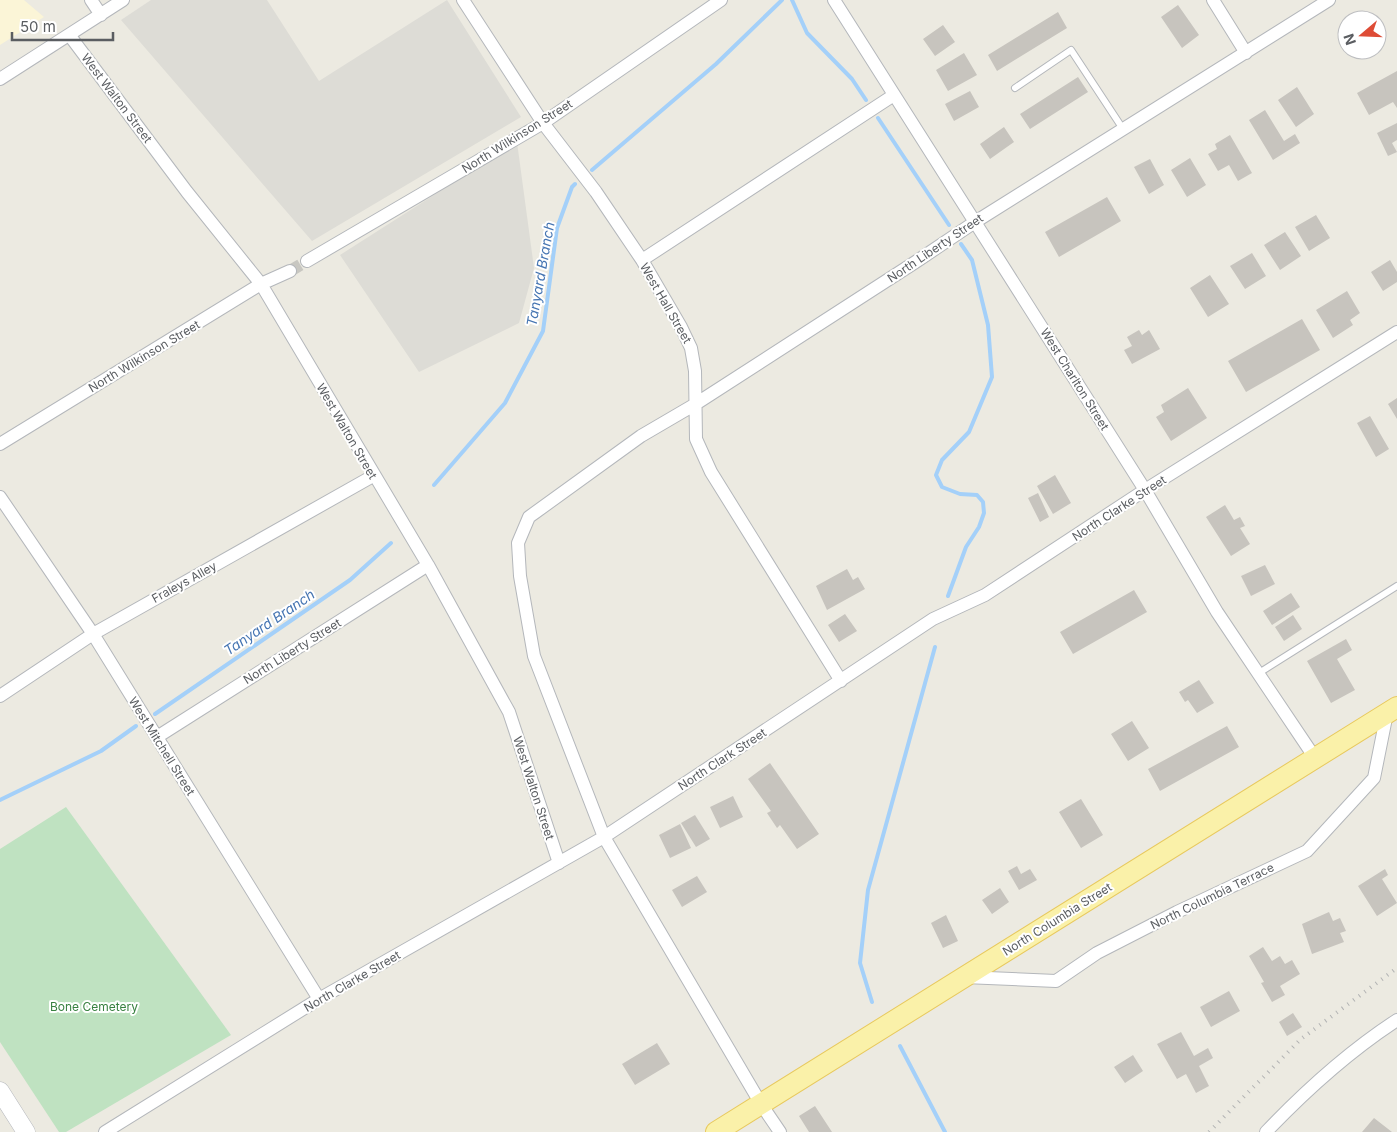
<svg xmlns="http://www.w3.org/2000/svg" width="1397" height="1132" viewBox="0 0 1397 1132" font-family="Inter,sans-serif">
<rect width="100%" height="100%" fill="#eceae1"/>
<path fill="#fbf5d7" d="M0,0H24L44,17L0,45Z"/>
<path fill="#dddcd6" d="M151,0H267L319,81L447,0L521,117L312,241L121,20Z
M517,142L534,268L519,323L419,372L340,255Z"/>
<path fill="#bfe2c1" d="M66,807L231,1035L66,1132H59L0,1042V849Z"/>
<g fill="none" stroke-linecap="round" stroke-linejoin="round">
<path stroke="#a4d0f9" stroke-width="4" d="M792,0L807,33L852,79L866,100
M878,118L949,225
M592,170L716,64L782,0
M434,485L505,403L543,331L557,228L572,187L575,184
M948,596L966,547L979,527L984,513L983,502L977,495L960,494L942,487L936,475L942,460L969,432L992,377L988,325L972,260L961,244
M155,714L350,580L391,543
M0,800L101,751L136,726
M872,1002L860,963L868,890L935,647
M900,1046L945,1132"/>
</g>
<path fill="#c7c4be" d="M1178,5L1199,35L1182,48L1161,17Z
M1058,12L1067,28L997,71L988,55Z
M943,25L955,42L935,56L923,39Z
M964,53L977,75L948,91L936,70Z
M1397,71V108L1393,102L1369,115L1357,93Z
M1078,77L1088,92L1030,129L1020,114Z
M1297,87L1314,114L1296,127L1278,100Z
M970,91L979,107L954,121L945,104Z
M1265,110L1284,141L1295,134L1300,143L1273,160L1249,120Z
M1397,123V140L1392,143L1397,152L1388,156L1377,133Z
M1004,127L1014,142L990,159L980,144Z
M1230,135L1252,173L1238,181L1229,165L1218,171L1208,154L1217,149L1215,144Z
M1190,158L1206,185L1187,197L1171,170Z
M1150,159L1164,185L1149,194L1134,167Z
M1107,197L1121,221L1059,257L1045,232Z
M1316,215L1330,238L1309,251L1295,227Z
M1285,232L1301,256L1280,270L1264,245Z
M1252,253L1266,276L1245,289L1230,266Z
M1390,260L1397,272V282L1383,291L1371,272Z
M1210,275L1229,304L1208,317L1190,288Z
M1347,291L1360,313L1350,320L1353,325L1333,338L1316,310Z
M1302,319L1320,350L1246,392L1228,361Z
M1139,330L1142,335L1149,330L1160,349L1132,364L1124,350L1132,346L1127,337Z
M1188,388L1207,418L1171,441L1156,417L1164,412L1161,405Z
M1397,398V419L1388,404Z
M1370,416L1389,449L1376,457L1357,423Z
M1055,475L1071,503L1053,514L1037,486Z
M1038,493L1049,517L1040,522L1028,498Z
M1225,505L1234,520L1240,517L1245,526L1240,528L1250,544L1231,556L1206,517Z
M1265,565L1275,584L1251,596L1241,576Z
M847,569L853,580L858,577L865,589L827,610L816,586Z
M1134,590L1147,612L1073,654L1060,632Z
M1291,593L1300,607L1272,625L1263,611Z
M845,614L857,631L839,642L828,625Z
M1293,615L1302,629L1284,641L1275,627Z
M1346,639L1352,650L1337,659L1355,690L1331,703L1307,661Z
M1199,680L1214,703L1197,713L1188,700L1185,702L1179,692Z
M1132,721L1149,748L1128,761L1111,734Z
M1227,726L1239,747L1160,791L1148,769Z
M770,763L819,834L797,849L780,825L777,828L767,813L771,811L748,779Z
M733,796L743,817L720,828L710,807Z
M1081,799L1103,835L1081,848L1059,812Z
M695,815L710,839L696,847L681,823Z
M680,824L691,848L670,858L659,835Z
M1017,866L1021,874L1030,869L1037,880L1019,890L1008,871Z
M1385,869L1388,875L1382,879L1397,903L1377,916L1358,886Z
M697,876L707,892L682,907L672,890Z
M1000,888L1009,902L992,914L982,900Z
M1329,912L1333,921L1340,918L1346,931L1340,933L1344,942L1312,954L1302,924Z
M946,915L958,941L943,948L931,923Z
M1263,947L1272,961L1280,956L1285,964L1292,960L1300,974L1280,986L1285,995L1272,1002L1261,983L1264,982L1249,956Z
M1229,991L1240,1011L1211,1027L1200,1007Z
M1293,1013L1302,1027L1287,1036L1279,1022Z
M1181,1032L1194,1056L1208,1048L1213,1058L1199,1066L1209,1086L1196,1093L1186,1074L1177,1079L1157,1044Z
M657,1043L670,1064L635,1085L622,1064Z
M1133,1055L1143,1071L1125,1083L1114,1067Z
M815,1106L832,1132H809L799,1116Z
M1374,1118L1392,1132H1362Z"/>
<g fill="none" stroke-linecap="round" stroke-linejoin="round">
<path stroke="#c8c7c1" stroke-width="12" stroke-dasharray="12 6" stroke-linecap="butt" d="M290,271L307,261"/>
<g stroke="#b4b7bb" stroke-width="8">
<path id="service" d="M1015,88L1071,50L1123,129
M1259,673L1397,586"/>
</g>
<g stroke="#b4b7bb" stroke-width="14">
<path id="minor" d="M91,0L101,15
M463,0L543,123L596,192L642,260L681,327L691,348L695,371L696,439L711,472L841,681
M834,0L1145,490L1217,612L1315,758
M1213,0L1246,53
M70,36L187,192L261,284L428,565L509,712L559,863
M0,79L123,0
M642,260L894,95
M307,261L543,123L721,0
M0,444L261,284L290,271
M0,497L93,634L319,999
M0,696L93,634L373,476
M157,737L428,565
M964,977L1056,981L1097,953L1177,912L1307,851L1374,778L1387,713
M105,1132L319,999L604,837L933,619L985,595L1145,490L1397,332
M780,1132L761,1104L604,837L534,656L520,576L518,543L529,517L641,436L694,405L917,261L975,222L1329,0
M1266,1132C1306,1090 1348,1052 1397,1020"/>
</g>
<g stroke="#b5b8bd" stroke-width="19">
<path id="secondary" d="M0,1091L26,1132"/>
</g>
<g stroke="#e8c95e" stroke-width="22">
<path id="primary" d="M716,1132L1397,707"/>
</g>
<use href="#service" stroke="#fff" stroke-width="6"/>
<use href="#minor" stroke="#fff" stroke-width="12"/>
<use href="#secondary" stroke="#fff" stroke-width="18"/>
<use href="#primary" stroke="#faf1a9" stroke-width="20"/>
<path stroke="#b2b3b3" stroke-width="4" stroke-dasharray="1 6" stroke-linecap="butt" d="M1209,1132L1301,1039L1397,968"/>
</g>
<g text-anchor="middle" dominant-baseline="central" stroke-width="4" stroke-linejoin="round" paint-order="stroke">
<g font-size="12" fill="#5a5d61" stroke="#fff">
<text transform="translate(117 98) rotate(53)">West Walton Street</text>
<text transform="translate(517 136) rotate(-32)">North Wilkinson Street</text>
<text transform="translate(935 248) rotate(-34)">North Liberty Street</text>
<text transform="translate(666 303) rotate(60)">West Hall Street</text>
<text transform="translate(144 356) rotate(-31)">North Wilkinson Street</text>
<text transform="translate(1075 379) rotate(58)">West Charlton Street</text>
<text transform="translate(347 431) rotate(60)">West Walton Street</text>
<text transform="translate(1119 508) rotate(-33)">North Clarke Street</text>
<text transform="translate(184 582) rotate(-29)">Fraleys Alley</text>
<text transform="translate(292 651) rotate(-32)">North Liberty Street</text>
<text transform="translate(162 746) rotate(58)">West Mitchell Street</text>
<text transform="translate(722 759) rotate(-33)">North Clark Street</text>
<text transform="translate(534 788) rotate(72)">West Walton Street</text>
<text transform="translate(1212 896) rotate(-26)">North Columbia Terrace</text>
<text transform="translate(1057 919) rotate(-32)">North Columbia Street</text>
<text transform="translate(352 981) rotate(-30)">North Clarke Street</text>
</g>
<g font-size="12" fill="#398141" stroke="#fff">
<text x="94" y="1006">Bone Cemetery</text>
</g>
<g font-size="14" font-style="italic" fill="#4675b2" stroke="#fff">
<text transform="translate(540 274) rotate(-80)">Tanyard Branch</text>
<text transform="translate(269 622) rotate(-34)">Tanyard Branch</text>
</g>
</g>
<g transform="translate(1362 35) rotate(251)"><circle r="24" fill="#ffffff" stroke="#bdbec0"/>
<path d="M0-4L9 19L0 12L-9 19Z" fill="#de4c36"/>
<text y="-8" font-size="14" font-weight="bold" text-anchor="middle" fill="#5a5d61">N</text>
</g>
<path d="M12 32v8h101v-8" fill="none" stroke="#5a5d61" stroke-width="2.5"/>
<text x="20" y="32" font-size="15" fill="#5a5d61" stroke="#ffffff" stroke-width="4" paint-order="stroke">50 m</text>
</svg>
